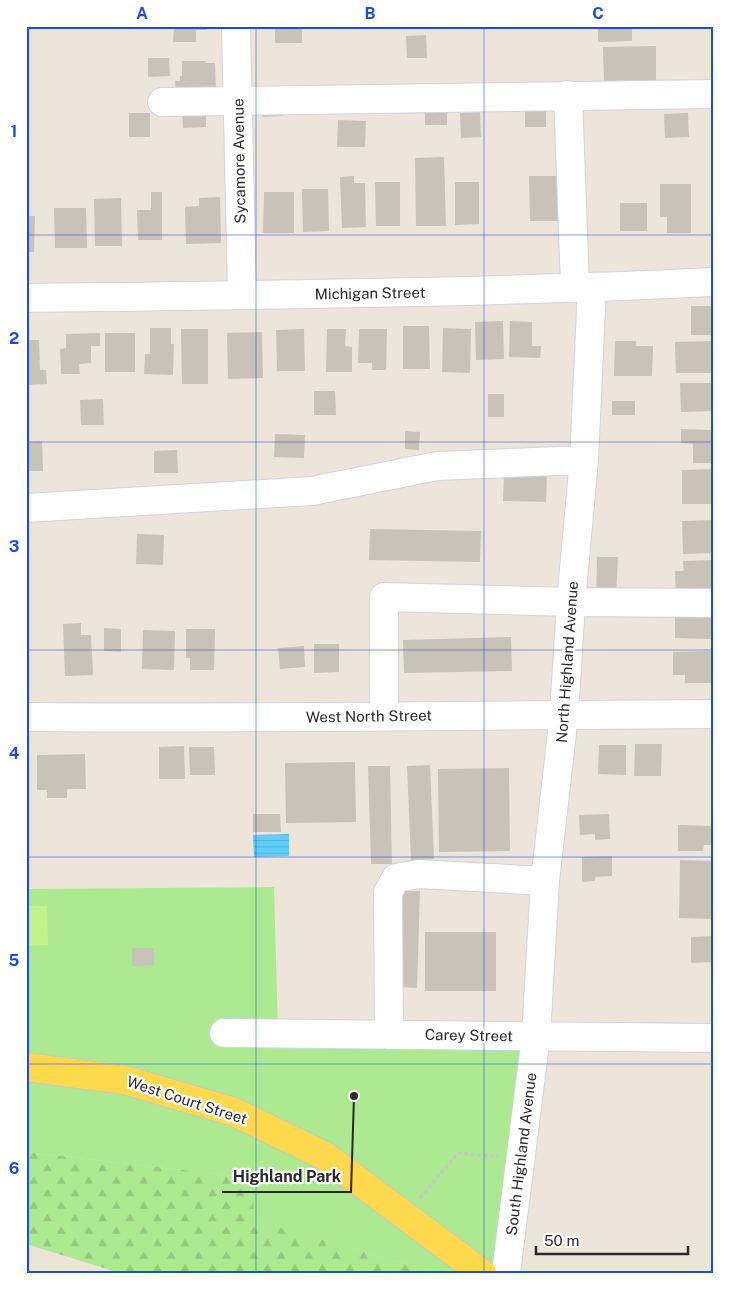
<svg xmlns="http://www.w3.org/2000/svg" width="739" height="1299" viewBox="0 0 739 1299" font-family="'Public Sans',sans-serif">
<defs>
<pattern id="forest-firs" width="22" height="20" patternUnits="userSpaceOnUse" patternTransform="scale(1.25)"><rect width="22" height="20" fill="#ace990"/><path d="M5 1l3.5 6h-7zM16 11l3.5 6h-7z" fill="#94c87c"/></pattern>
<pattern id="water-rules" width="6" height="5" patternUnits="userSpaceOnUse" patternTransform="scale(1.25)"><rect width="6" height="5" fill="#61cffa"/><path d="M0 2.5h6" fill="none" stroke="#54b2d6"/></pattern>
</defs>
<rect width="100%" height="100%" fill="#ede5d9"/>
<path fill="#ace990" d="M274,887L278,1034L536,1036L507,1273H437L253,1220L251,1178L26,1152V889Z"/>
<path fill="url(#forest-firs)" d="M26,1152L252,1178L254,1220L437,1273H120L26,1244Z"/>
<path fill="#c4f28a" d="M26,906H47L48,945L26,946Z"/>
<path fill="url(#water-rules)" d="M289,834V856L254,857L253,835Z"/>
<path fill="#c8c2b9" d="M174,26H206V30H196V42H173Z
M275,26H302V43H275Z
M598,26H632V41L598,42Z
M426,35L427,58H407L406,36Z
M656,46V82L604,83L603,47Z
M148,58H169L170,76L148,77Z
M182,61H205L206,63H215L216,89L176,91L175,81H180V76H182Z
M282,102V116L262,117L261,103Z
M525,102H546V127H525Z
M206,105V127L183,128L182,106Z
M425,105L447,106V125H425Z
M480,112L481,137L461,138L460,113Z
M129,113H150V137H129Z
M688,113L689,137L665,138L664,114Z
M338,120L366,121L365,147H337Z
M444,157L446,226H416L415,158Z
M354,176V183H365L366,227L342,228L340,177Z
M529,176H559L560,221H530Z
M375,182H400V226H376Z
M455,182H479V224L455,225Z
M660,184H691V233H667V217H660Z
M302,189H328L329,231L303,232Z
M151,192H162V240H138L137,210H151Z
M264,192H294V233H263Z
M220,197L221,243L186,244L185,207L199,206V198Z
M121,198L122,246H95L94,199Z
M620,203H647V231H620Z
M54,208H86L87,248H55Z
M26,216H35L34,252H26Z
M691,306H713V335H691Z
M503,321L504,359L476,360L475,322Z
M510,321L532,322V346H541L540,358L509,357Z
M403,326H429L430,369H403Z
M150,328H171V344H174L173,375L144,374L145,354H150Z
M443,328L471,329L470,373L442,372Z
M181,329H208V384H182Z
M304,329L305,371H277L276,330Z
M327,329H346L345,346L352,347V372H326Z
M359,329H387L386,370H372V363H358Z
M262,332L263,378L228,379L227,333Z
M100,333V346H91V363L79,364L80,374H61L60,349L66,348V334Z
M105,333H135V372H105Z
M26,340H39L40,370H46L47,384L26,385Z
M615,341H636V346H653L652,376H614Z
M712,341L713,373H676L675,342Z
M680,383H713V411L681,412Z
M314,391H335L336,415H314Z
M488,394H504V417H488Z
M103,399L104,425H81L80,400Z
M612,401H635V415H612Z
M681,429L711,430L713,463H693V444L681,443Z
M405,431L420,432L419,450L405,449Z
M275,434L305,435L304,458L274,457Z
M42,441L43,471H26V442Z
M177,450L178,473H154V451Z
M713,469V504H682V470Z
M504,472L547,473L546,502L503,501Z
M713,520V553L683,554L682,521Z
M370,529L481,531L480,562L369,560Z
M137,534L164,535L163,565L136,564Z
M597,557H618L616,596L596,595Z
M713,560V589L676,592L675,571H684L683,561Z
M713,609V639L675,638V612Z
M81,623V635H91L93,675L65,676L63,624Z
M104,628L121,629V652L104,651Z
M186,629H215L214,670H190V658H186Z
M143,630L175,631L174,670L142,669Z
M511,637L512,671L404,673L403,640Z
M314,644H339V672L314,673Z
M304,646L305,667L280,669L278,648Z
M713,651V683H685V675H673V652Z
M635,744H662L661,776H634Z
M599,745H626V775L598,774Z
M184,746L185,779H159V747Z
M189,747H214L215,775H190Z
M85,754L86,789H67V798H47V790H37V755Z
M355,762L356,822L286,823L285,763Z
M430,765L434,859L411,860L407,766Z
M368,766H390L392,864H371Z
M509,768L510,851L439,852L438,769Z
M253,814H280L281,832H253Z
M609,814L610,839L595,840V834L580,835L579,815Z
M678,825L713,826V845H704L703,851H678Z
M612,856V876L595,877V881L582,882V857Z
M680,860L713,861V919L679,918Z
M400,891H420L417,988L397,987Z
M425,932H496V991H425Z
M713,936V962L691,963V937Z
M132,948H154V965L132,966Z"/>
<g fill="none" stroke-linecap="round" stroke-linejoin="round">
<g stroke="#ced2e4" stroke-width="30">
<path id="minor" d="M236,26L242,295
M568,95L575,288
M162,102L713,94
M26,298C255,295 484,293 713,282
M26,508L312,491L437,466L584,460
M384,715V597L571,602L713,603
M26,717C255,719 484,715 713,714
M224,1033L713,1038
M389,1035L388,892L396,878L419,874L545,881
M506,1273L536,1036L545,881L564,715L571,602L584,460L592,288"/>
</g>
<g stroke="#c7c7c7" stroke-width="30">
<path id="major" d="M26,1067L125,1080L234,1112L325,1156L482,1273"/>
</g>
<path stroke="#c7c7c7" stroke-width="3" stroke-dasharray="4 2.5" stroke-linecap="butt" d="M420,1198L458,1153L498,1157"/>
<use href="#minor" stroke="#fff" stroke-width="28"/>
<use href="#major" stroke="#fed84d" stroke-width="28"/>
</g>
<path fill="none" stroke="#1d4ed8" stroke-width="1" stroke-opacity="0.55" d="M256,26V1273M484,26V1273M26,235H713M26,442H713M26,650H713M26,857H713M26,1064H713"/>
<g text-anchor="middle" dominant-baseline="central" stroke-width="4.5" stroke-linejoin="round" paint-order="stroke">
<g font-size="15" fill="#292929" stroke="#fff">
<text transform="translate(239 161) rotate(-91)">Sycamore Avenue</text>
<text transform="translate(370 293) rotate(-1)">Michigan Street</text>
<text transform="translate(567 662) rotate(-86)">North Highland Avenue</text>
<text transform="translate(369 716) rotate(-1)">West North Street</text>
<text transform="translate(469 1035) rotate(1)">Carey Street</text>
<text transform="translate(187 1100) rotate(18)">West Court Street</text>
<text transform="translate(521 1154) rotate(-83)">South Highland Avenue</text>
</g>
</g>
<path fill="none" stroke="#292929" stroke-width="2" d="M354 1096L351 1192H222"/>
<circle fill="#292929" stroke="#fff" stroke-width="2" cx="354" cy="1096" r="5"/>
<g font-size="16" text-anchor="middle" font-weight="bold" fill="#292929" stroke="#fff" stroke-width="4.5" stroke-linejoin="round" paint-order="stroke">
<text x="287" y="1182">Highland Park</text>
</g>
<rect width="739" height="1299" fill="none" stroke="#ffffff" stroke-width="55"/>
<path d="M536 1246v8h152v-8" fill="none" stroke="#292929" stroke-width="2.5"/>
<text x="544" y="1246" font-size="15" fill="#292929" stroke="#ffffff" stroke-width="4" paint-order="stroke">50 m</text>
<rect x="28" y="28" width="684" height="1244" fill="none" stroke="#1d4ed8" stroke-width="2"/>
<g font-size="16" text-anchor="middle" font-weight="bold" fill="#1d4ed8">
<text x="142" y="19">A</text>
<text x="370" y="19">B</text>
<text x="598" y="19">C</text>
<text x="14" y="137">1</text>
<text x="14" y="344">2</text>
<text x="14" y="552">3</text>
<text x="14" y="759">4</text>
<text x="14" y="966">5</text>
<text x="14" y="1174">6</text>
</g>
</svg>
